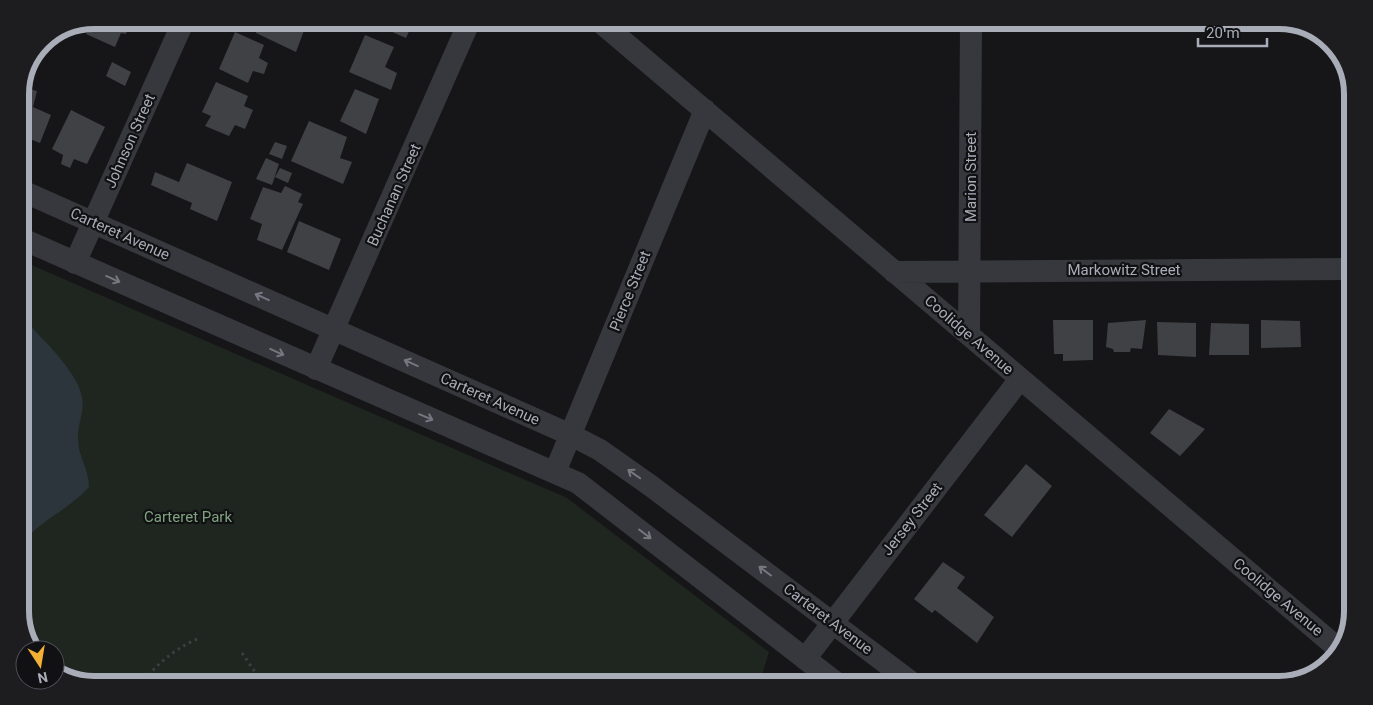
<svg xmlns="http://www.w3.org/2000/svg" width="1373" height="705" viewBox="0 0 1373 705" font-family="Roboto,sans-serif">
<rect width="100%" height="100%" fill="#161618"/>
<path fill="#1e261f" d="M20,260L567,498L769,652L762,675L775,685H94L61,677L55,672V650H32L20,617Z"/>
<path fill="#2c353c" d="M20,315C39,336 77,370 82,397C85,411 77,425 78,439C78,456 89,469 89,487C69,510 39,520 20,546Z"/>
<path fill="#404145" d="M94,20H132L126,34L121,33L115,47L86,34Z
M250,20H308L296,52L256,33V30L249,24Z
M365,20H420L416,29L411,27L406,38Z
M235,32L264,45L259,58L268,63L264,74L253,71L248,83L219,69Z
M365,35L394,47L385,67L397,73L391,90L349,72Z
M112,62L131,72L125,86L106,76Z
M216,82L248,96L244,106L253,110L245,129L235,125L229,136L205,126L211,116L202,112Z
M24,88L37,91L33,107L51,115L40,143L20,135V97Z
M355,89L379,99L366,134L340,121Z
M71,110L105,127L87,164L74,159L70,168L61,164L63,155L52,149Z
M309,121L347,137L340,158L352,162L343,184L291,161Z
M275,142L287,146L282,159L269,154Z
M266,158L279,164L272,185L256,179Z
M187,163L232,182L217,221L190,209L192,203L151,185L155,172L179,182Z
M280,168L292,173L288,183L275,177Z
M285,186L302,194L298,202L303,204L282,250L257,240L262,224L250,219L263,187L281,193Z
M299,221L341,239L329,270L287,252Z
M1346,299H1353V339H1347Z
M1053,320H1093V360L1063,361V354H1054Z
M1146,320L1142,349L1131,348L1130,352H1114L1113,349L1106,347L1108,323Z
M1261,320L1300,321L1301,347L1261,348Z
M1157,322L1196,323V357L1158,355Z
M1211,323L1249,324V355H1209Z
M1353,354V390L1346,391V371Z
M1169,409L1205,429L1180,456L1150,433Z
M1026,464L1052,486L1012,537L984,515Z
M943,562L965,577L957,588L994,617L977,643L935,610L932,613L914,599Z"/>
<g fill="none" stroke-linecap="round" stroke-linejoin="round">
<path stroke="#3d3f44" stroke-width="3" stroke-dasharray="2.5 4" stroke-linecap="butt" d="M242,653L255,672L260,685
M140,685C157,664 175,648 200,638"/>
<path stroke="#37383d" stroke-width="22" d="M598,20L1340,650
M20,190L571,435L600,450L651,486L915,685
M20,238L578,483L839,685
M75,263L184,20
M894,272L1353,269
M969,335L971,20
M316,369L470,20
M555,472L705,110
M805,659L1020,379"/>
</g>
<defs><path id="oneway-shaft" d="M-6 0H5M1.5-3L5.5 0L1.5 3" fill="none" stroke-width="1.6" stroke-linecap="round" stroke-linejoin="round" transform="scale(1.25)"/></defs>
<g stroke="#757881">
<use href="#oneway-shaft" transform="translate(113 279) rotate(24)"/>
<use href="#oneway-shaft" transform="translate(262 297) rotate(-156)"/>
<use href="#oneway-shaft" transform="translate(277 352) rotate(24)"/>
<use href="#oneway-shaft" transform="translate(411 363) rotate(-156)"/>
<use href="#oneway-shaft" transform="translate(426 417) rotate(23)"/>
<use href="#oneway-shaft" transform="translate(634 474) rotate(-145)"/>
<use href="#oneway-shaft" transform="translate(645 534) rotate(37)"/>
<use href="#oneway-shaft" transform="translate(765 571) rotate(-143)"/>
</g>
<g text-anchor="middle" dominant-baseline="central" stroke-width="4.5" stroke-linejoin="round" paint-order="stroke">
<g font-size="15" fill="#a8adb8" stroke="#111113">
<text transform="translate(130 141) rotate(-66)">Johnson Street</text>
<text transform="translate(971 177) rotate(-90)">Marion Street</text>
<text transform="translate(394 195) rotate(-66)">Buchanan Street</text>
<text transform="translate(120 234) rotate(24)">Carteret Avenue</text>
<text x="1124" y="270">Markowitz Street</text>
<text transform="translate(630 291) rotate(-68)">Pierce Street</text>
<text transform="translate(969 335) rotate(41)">Coolidge Avenue</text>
<text transform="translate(490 399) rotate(24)">Carteret Avenue</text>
<text transform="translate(912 519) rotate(-52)">Jersey Street</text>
<text transform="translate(1278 597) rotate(40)">Coolidge Avenue</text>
<text transform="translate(828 619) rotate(37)">Carteret Avenue</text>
</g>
<g font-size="15" fill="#7fa381" stroke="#111113">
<text x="188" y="517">Carteret Park</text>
</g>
</g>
<path d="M0 0H1373V705H0ZM94 29H1279A65 65 0 0 1 1344 94V611A65 65 0 0 1 1279 676H94A65 65 0 0 1 29 611V94A65 65 0 0 1 94 29Z" fill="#1d1d20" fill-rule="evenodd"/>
<path fill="none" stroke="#a8adb8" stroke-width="6" d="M94 29H1279A65 65 0 0 1 1344 94V611A65 65 0 0 1 1279 676H94A65 65 0 0 1 29 611V94A65 65 0 0 1 94 29Z"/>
<g transform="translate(40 665) rotate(168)"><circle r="24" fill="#111113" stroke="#4d4f55"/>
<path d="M0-4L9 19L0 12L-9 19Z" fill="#f2b134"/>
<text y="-8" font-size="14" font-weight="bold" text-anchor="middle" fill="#a8adb8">N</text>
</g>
<path d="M1198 38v8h69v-8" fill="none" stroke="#a8adb8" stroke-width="2.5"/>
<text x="1206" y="38" font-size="15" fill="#a8adb8" stroke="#111113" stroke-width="4" paint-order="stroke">20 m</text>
</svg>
